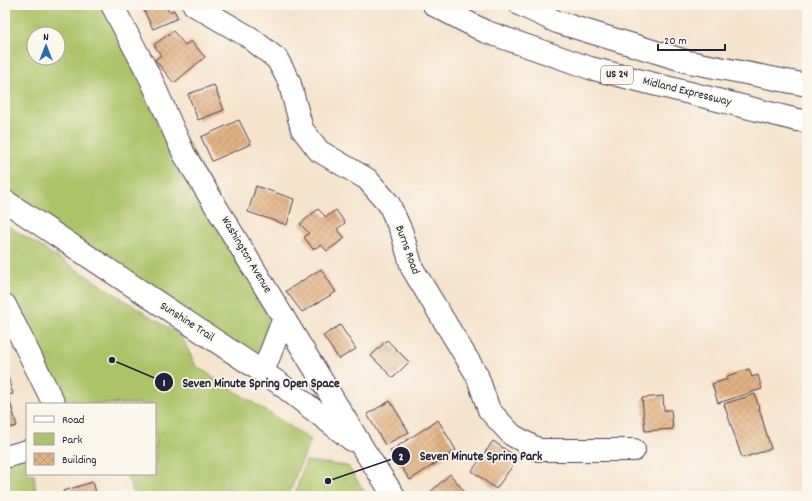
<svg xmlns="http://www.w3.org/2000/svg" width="812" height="501" viewBox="0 0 812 501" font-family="Dekko,sans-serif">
<defs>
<pattern id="building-cross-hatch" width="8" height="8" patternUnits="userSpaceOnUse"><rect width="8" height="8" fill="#e1b182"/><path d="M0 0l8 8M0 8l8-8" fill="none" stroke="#c19871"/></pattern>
</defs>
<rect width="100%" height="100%" fill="#fbf7ec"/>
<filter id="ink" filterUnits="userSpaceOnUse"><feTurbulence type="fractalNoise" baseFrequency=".025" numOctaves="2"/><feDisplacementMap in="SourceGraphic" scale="8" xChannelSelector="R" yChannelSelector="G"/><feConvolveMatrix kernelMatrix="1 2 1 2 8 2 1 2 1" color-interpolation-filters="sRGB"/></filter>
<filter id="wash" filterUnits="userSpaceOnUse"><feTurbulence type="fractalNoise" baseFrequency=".012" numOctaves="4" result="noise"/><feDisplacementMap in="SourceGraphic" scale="16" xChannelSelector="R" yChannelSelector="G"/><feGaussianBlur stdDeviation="0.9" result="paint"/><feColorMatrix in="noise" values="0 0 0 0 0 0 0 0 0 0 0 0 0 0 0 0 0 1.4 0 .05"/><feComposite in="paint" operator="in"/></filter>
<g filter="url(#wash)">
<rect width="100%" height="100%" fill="#f6e3cc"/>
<path fill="#acc368" stroke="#677252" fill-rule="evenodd" d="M5,5H112L284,318L263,372L5,201ZM34,34H58V58H34Z
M5,224L181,336L196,366L311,440L296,474L289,496H135L126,474H155V404H54L5,305Z
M27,451V474H34L36,496H5V457Z
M306,461L348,466L367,496H294Z"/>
<g id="blocks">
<path fill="url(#building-cross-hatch)" d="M141,5H165L169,12L174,10L178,18L153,29Z
M173,31L185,45L191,41L205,57L174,83L155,60L161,55L154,45Z
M214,85L224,110L198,120L188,94Z
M239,120L251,144L212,161L201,137Z
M256,186L294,199L287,225L248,212Z
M318,209L326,217L336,210L345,223L337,229L345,238L327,251L321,245L313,249L304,237L309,233L300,224Z
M321,269L336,292L302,312L286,291Z
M340,325L356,349L339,359L323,336Z
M387,340L409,362L393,378L371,356Z
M5,366L13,394L8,395L17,426L5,429Z
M749,369L752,377L758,375L762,389L718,403L712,384L728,379L727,376Z
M755,394L771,449L742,458L724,404Z
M663,396L664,410H671L673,429L645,431L642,398Z
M390,401L409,432L385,445L367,414Z
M438,420L456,450L410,480L390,451Z
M493,441L518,458L496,489L472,471Z
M450,474L468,496H426Z
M93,482L97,496H64L63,491Z"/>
</g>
</g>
<g filter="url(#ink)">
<use href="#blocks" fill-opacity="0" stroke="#423f51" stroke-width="1"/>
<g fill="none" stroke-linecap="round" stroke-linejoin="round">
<g stroke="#423f51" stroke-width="24">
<path id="street" d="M112,5L151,79L184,154L364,450L394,496
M194,5L249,37L277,59L289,81L302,129L319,151L367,179L389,204L402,233L412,268L477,375L489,410L512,435L539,450H634
M5,201L279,383L352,440
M5,305L54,404
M263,372L284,318
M5,457L27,451"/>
</g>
<g stroke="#423f51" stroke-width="24">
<path id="highway" d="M434,5L484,31L590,68L797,120L807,121
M521,5L557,22L689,62L807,85"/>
</g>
<use href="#street" stroke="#fff" stroke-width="22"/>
<use href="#highway" stroke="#fff" stroke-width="22"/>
</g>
</g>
<g text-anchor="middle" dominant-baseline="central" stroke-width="3.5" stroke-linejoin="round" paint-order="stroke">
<rect fill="#fbf7ec" stroke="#636270" stroke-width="1" x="601" y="66" width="32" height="18" rx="3"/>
<g font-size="11" font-weight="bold" fill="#22223b">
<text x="617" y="75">US 24</text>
</g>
<g font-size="12" fill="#22223b" stroke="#fbf7ec">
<text transform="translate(687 92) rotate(14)">Midland Expressway</text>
<text transform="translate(407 250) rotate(70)">Burns Road</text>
<text transform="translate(246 255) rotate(59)">Washington Avenue</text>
<text transform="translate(187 322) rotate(33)">Sunshine Trail</text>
</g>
</g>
<path fill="none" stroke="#22223b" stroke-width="1.5" d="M112 360L164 382M328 481L401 456"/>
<g fill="#22223b" stroke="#fbf7ec" stroke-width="1.5">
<circle cx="112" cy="360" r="4"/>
<circle cx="328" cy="481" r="4"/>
<circle cx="164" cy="382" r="10"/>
<circle cx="401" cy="456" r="10"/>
</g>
<g font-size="12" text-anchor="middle" font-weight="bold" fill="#fff">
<text x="164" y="386">1</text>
<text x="401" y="460">2</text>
</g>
<g font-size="13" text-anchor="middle" font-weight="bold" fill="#22223b" stroke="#fbf7ec" stroke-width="3.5" stroke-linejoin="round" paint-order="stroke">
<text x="261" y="387">Seven Minute Spring Open Space</text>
<text x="481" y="460">Seven Minute Spring Park</text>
</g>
<rect width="812" height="501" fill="none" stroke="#fbf7ec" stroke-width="20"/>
<rect x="26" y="403" width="130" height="72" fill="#fbf7ec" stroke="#a4a2a5"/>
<rect x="34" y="416" width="20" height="6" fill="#ffffff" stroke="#a4a2a5"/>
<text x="62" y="423" font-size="12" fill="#22223b">Road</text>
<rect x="34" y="433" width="20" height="12" fill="#acc368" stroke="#a4a2a5"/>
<text x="62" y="443" font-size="12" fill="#22223b">Park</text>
<rect x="34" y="453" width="20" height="12" fill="url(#building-cross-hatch)" stroke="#a4a2a5"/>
<text x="62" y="463" font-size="12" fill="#22223b">Building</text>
<g transform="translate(46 46)"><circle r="19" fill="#fbf7ec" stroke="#a4a2a5"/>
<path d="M0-3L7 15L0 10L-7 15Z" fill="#1f6fb2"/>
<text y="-6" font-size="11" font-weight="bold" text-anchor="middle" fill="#22223b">N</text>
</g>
<path d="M658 44v6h67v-6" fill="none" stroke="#22223b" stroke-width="2"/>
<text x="664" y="44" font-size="12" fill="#22223b" stroke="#fbf7ec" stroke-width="3" paint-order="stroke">20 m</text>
</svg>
